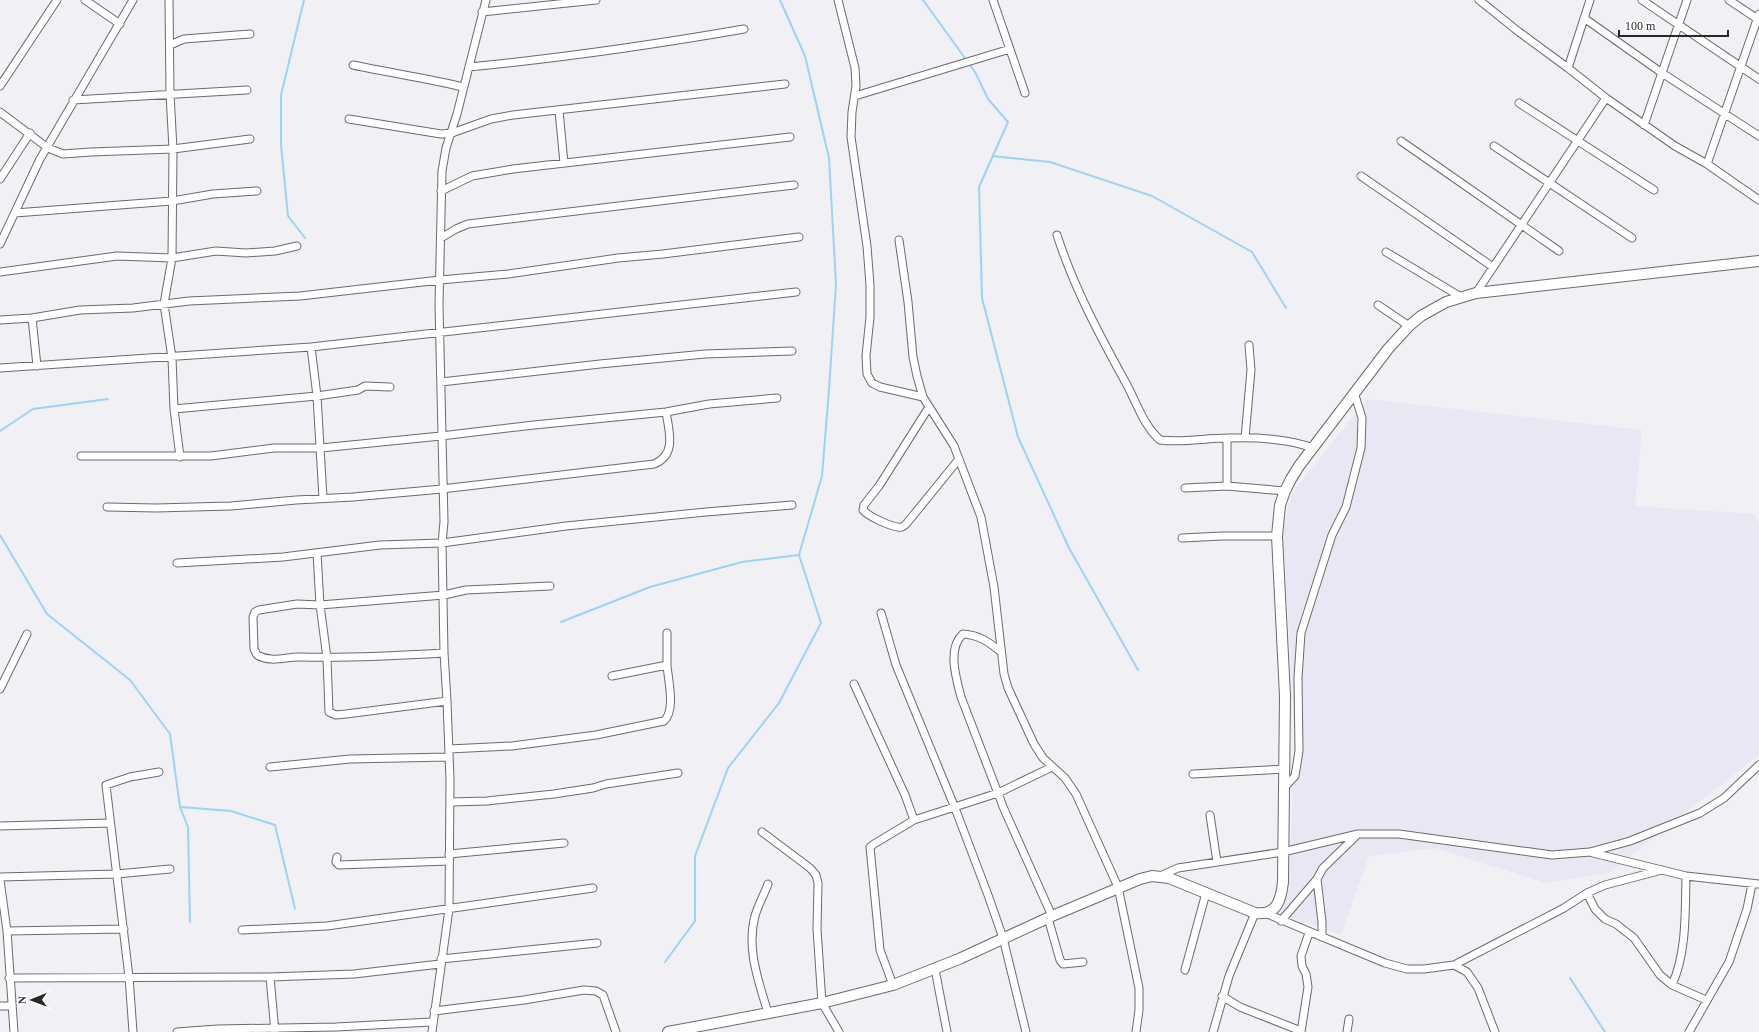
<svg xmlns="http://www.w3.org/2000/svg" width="1759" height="1032" viewBox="0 0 1759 1032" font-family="Georgia,serif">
<rect width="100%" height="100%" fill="#f1f0f5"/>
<path fill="#e9e7f4" d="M1367,399L1642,430L1635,506L1755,514L1759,523V755L1609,873L1546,883L1435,848L1369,856L1341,935L1278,913L1289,890L1295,733L1283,528L1292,493Z"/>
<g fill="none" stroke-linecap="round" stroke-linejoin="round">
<path stroke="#9ad4f5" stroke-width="2" d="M304,0L281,95V145L288,216L305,238
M923,0L975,72L988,99L1008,122L979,187L982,298L1018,437L1069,548L1138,670
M993,156L1050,162L1152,196L1252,252L1286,308
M0,431L33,409L108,399
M0,535L47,614L130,680L170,734L180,807L188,827L190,922
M561,622L650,587L742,562L799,555
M180,807L231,811L275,825L295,909
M665,962L695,921V856L728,768L779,703L821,623L799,555L822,476L829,390L836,284L829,158L805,56L780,0
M1570,978L1605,1032"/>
<g stroke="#6b6a6f" stroke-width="9">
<path id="street" d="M85,0L120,24
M169,0L170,94L173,149L172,258L164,304L172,358L174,409L180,457
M838,0L855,68L856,86L852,112L851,137L867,246L870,285V317L866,356L867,374L872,383L880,387L923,397
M993,0L1025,93
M1479,0L1519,32L1568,68L1606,98L1675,146L1707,164L1759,200
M1642,0L1759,79
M1729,0L1759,20
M482,12L596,0
M1584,18L1662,73L1759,136
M170,45L184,39L250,34
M353,65C390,73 427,78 463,87
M469,67C561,58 652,45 744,29
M1568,68L1590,0
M0,86L57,0
M855,96L1010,49
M73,100L247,90
M1519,103L1654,190
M559,111L564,163
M0,112L48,148L63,154L91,152L173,149L250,139
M349,119L441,134L452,133L491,119L513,115L785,84
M1644,125L1687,0
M1401,141L1559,251
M1494,146L1632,238
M1707,164L1759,14
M1361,176L1493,267
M0,179L30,133
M441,191L472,176L513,169L790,137
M15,213L172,201L213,194L257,191
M1057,235C1074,288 1100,336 1127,385C1137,404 1144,426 1160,440C1183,443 1205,438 1228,438C1256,437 1286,438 1313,448
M441,238L456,229L468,224L794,185
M899,240L908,302L913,357L917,376L923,397L954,446L981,517L994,587L1004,674L1008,688L1034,744L1043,758L1065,778L1076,794L1118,887L1139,988V1010L1136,1032
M0,244L40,159L133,0
M1386,252L1461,297
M0,272L117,256L172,258L216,251L246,253L275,251L297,246
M1476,293L1606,98
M1378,305L1409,326
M32,318L37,366
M0,320L32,318L80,310L133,308L189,301L300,296L440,280L508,274L618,258L663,254L799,237
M311,347L317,396L323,498
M0,368L311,347L796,292
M441,382L600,364L705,354L792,351
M929,407L879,486L864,505L863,510C868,516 894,529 902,527C903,527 906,524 907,523L959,459
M174,409L317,396L358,390L365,386L390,387
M1245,438L1251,370L1249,345
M81,456H211L274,448H321L441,436L534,425L666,412L709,404L777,398
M1227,486V438
M1185,488L1227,486L1285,491
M107,507L156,508L231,506L296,500L353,497L442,489L654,464C677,455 669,431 666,412
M1182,538L1222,536H1277
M317,553L320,605L327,658L329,712L336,715L346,714L447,701
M177,563L283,557L380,545L442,543L566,526L706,512L792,505
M881,613L896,665L955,808L988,895L1003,938L1026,1032
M1001,652C989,642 979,635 963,634C947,648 956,678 961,697L1004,809L1052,916
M444,653C395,656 347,658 299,657C284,657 271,663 257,655L254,649L253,617L255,612L259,610L297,604L320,605L444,595L466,590L550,586
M612,676L667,665
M854,684L905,795L914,820
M0,689L27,634
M449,749L512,746L596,735L664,721C676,710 668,680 667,665C667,654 667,644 667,633
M270,767L350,759L449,757
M1193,774L1285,769
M1284,788L1295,776L1299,751L1298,678L1301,633L1332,535L1346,507L1361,448L1362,418L1354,392
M450,802L487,801L554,794L593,788L606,784L678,773
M1210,815L1217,862
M0,826L110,823
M762,832L810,868L816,875L818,883L817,929L822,1003L839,1032
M1593,853L1686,876L1759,884
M449,854L564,843
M337,857L336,862L339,865L449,861
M1160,876L1178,868L1283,852L1358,834H1399L1552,855L1590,852L1630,841L1700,813L1724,798L1759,765
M0,877L117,874L170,869
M1317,879L1322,922V937
M0,880L7,931L14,1032
M1587,893L1595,909L1605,919L1616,924L1634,938L1660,975L1672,985L1706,1000
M1265,913L1385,963L1407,969H1424L1454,965L1467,972L1478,988L1495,1032
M1048,918L1060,960L1063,964L1083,962
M1281,921L1317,879L1323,868L1356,836
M242,930L327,926L593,888
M7,931L124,929
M441,959L597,943
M1454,965L1564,908L1587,893L1605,885L1662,870
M935,969L947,1032
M1185,970L1206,893
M270,977L275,1032
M9,978L270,977L354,974L440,964
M893,985L880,950L870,847L874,844L914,820L998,793L1052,767
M1672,985C1687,952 1685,911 1686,876
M1222,996L1240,1007L1301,1031
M0,1006H11
M434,1011L524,1000L584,990L596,991L603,995L616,1032
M768,1013C759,982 746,949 755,916C758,905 764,895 768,884
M133,1032L129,977L106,785L130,777L159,772
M177,1032L217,1029L336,1027L432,1022
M432,1032L449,909L450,780L447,701L444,653L442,543L444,522L439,305L442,171L446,148L457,114L486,0
M1213,1032L1229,976L1255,913
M1301,1032L1308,987L1306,974L1302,966L1301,956L1309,933
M1347,1032L1349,1019
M1689,1032L1729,962L1747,909L1752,884"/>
</g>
<g stroke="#6b6a6f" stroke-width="12">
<path id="secondary" d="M668,1032L822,1003L893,985L959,959L1052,916L1140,879L1152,876L1169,878L1255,913C1277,916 1281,900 1283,882L1285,696L1277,536L1280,505L1285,491L1291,479L1299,466L1388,349L1409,326L1421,316L1446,302L1476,293L1759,261"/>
</g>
<use href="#street" stroke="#fff" stroke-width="7"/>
<use href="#secondary" stroke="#fff" stroke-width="10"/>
</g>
<g transform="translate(32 1000) rotate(269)" stroke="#ffffff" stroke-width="3" paint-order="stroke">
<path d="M0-3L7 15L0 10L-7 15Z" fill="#28282a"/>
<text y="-6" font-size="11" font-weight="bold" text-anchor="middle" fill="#28282a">N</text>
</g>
<path d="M1619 30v6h109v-6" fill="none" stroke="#28282a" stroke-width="2"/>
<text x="1625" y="30" font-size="12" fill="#28282a" stroke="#ffffff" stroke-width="3" paint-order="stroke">100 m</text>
</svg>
